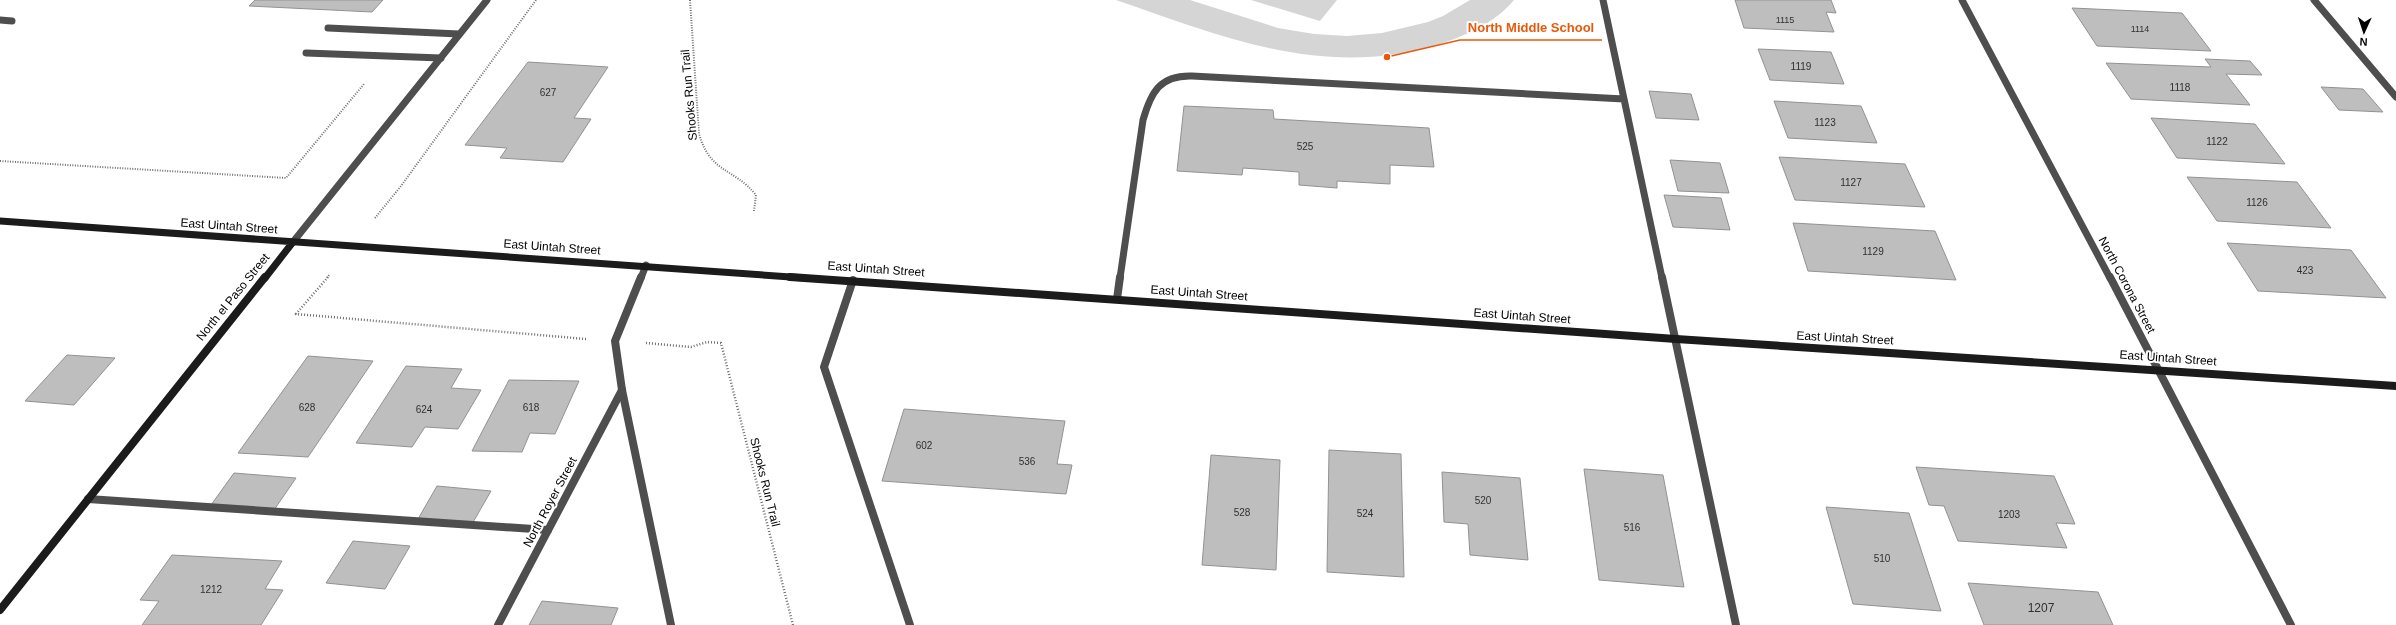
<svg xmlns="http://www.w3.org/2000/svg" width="2396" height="625" viewBox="0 0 2396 625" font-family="Arial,sans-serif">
<rect width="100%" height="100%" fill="#fff"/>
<path fill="#d5d5d5" d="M1116,0H1190L1278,28L1314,34L1347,36L1382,33L1428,22L1443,16L1470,0H1514C1496,22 1467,35 1440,44C1325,80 1223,37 1116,0Z
M1251,0H1337L1320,21Z"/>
<path fill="#bebebe" stroke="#929292" d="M255,0H383L372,12L249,6Z
M1735,0H1831L1836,13L1826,12L1834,32L1744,28Z
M2072,8L2182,13L2211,51L2097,46Z
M1758,49L1831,52L1844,84L1770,80Z
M2205,59L2250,61L2262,75L2226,74L2250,105L2131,99L2106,63L2211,67Z
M528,62L608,67L574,118L591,119L563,162L500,158L507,148L465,145Z
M2321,87L2363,89L2383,112L2339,110Z
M1649,91L1691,94L1699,120L1656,118Z
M1774,101L1861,106L1877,143L1788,138Z
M1184,106L1273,110L1274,119L1429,128L1434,167L1390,165V184L1337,181V188L1299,185V172L1243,168L1242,175L1177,171Z
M2151,118L2255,124L2285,164L2177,158Z
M1779,157L1905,164L1925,207L1795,200Z
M1670,160L1720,163L1729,193L1678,191Z
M2187,177L2297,182L2331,228L2217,221Z
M1664,195L1721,198L1730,230L1673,227Z
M1793,223L1935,231L1956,280L1808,271Z
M2227,243L2351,250L2386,298L2258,291Z
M67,355L115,358L74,405L25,401Z
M308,356L373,361L308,457L238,453Z
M406,366L462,369L451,388L481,390L458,429L425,427L412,447L356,443Z
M509,380L579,381L555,434L530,433L522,452L472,451Z
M904,409L1065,421L1057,464L1072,465L1066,494L882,481Z
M1329,450L1401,454L1404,577L1327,572Z
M1211,455L1280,460L1276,570L1202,565Z
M1916,467L2054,476L2075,524L2056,523L2067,548L1958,541L1944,506L1929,505Z
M1584,469L1663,475L1684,587L1599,580Z
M1442,472L1520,478L1528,560L1470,555L1468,524L1444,522Z
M234,473L296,478L274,510L211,505Z
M437,486L491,491L472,524L418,519Z
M1826,507L1909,513L1941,611L1853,604Z
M353,541L410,546L385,589L326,583Z
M172,555L282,561L265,589L283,590L261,625H142L159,601L140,600Z
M1968,583L2098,592L2113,625H1984Z
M542,601L618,608L611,625H529Z"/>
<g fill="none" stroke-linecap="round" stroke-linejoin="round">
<path stroke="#707070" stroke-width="2" stroke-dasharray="1 1.5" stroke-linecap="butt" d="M690,0L699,134C711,174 733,167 756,195L754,211
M0,161L286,178L364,84
M375,218L401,186L536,0
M327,278L330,274"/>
<path stroke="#707070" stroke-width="2.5" stroke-dasharray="1 2" stroke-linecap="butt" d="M328,277L296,314L586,339
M646,343L691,347L707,342L721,343L793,625"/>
<path stroke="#4e4e4e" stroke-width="7" d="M1603,0L1662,278
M2314,0L2396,97
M0,20L12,21
M328,28L459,34
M306,53L441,58
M641,278L646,265
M1120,278L1143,120C1151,92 1160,75 1192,76L1624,99"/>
<path stroke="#4e4e4e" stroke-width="8" d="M641,277L615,341L622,390L671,625
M1662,277L1736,625
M853,280L824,367L910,625
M1117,299L1120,277
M88,499L548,530"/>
<path stroke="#4e4e4e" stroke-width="7" d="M1962,0L2110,278
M293,242L487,0"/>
<path stroke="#4e4e4e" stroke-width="8" d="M2110,277L2291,625
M498,625L622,390"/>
<path stroke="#1b1b1b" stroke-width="7" d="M0,221L805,278
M265,278L293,242"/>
<path stroke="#1b1b1b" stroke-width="8" d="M790,277L1676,339L2396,386
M0,610L265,277"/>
</g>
<g text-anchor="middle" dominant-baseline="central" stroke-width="4" stroke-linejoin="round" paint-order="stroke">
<g font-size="9" fill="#303030">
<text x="1785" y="20">1115</text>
<text x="2140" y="29">1114</text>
</g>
<g font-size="10" fill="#303030">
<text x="1801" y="66">1119</text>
<text x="2180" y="87">1118</text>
<text x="548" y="92">627</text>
<text x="1825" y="122">1123</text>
<text x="2217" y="141">1122</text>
<text x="1305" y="146">525</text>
<text x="1851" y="182">1127</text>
<text x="2257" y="202">1126</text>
<text x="1873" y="251">1129</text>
<text x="2305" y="270">423</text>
<text x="307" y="407">628</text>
<text x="531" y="407">618</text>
<text x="424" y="409">624</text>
<text x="924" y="445">602</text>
<text x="1027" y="461">536</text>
<text x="1483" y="500">520</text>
<text x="1242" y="512">528</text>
<text x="1365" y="513">524</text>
<text x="2009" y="514">1203</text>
<text x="1632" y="527">516</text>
<text x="1882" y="558">510</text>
<text x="211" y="589">1212</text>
</g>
<g font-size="12" fill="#000" stroke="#fff">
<text transform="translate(689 95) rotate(-95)">Shooks Run Trail</text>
<text transform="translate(229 226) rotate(4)">East Uintah Street</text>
<text transform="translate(552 247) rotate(4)">East Uintah Street</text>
<text transform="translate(876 269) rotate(4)">East Uintah Street</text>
<text transform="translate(2127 285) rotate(62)">North Corona Street</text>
<text transform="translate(1199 293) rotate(4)">East Uintah Street</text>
<text transform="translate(233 297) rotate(-51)">North el Paso Street</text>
<text transform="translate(1522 316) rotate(4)">East Uintah Street</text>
<text transform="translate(1845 338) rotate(3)">East Uintah Street</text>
<text transform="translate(2168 358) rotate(4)">East Uintah Street</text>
<text transform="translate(765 482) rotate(76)">Shooks Run Trail</text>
<text transform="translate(550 502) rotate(-62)">North Royer Street</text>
</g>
<g font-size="12" fill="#303030">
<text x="2041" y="608">1207</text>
</g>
</g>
<path fill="none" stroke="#e8590c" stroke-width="1.5" d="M1387 57L1460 40H1602"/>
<circle fill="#e8590c" stroke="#fff" stroke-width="1.5" cx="1387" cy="57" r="4"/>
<g font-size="13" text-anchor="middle" font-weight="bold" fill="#e8590c" stroke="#fff" stroke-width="4" stroke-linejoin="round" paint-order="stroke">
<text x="1531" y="32">North Middle School</text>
</g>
<g transform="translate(2364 32) rotate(183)" stroke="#ffffff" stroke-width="3" paint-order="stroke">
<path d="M0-3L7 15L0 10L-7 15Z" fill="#000000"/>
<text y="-6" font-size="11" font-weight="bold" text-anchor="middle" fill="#000000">N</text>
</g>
</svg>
